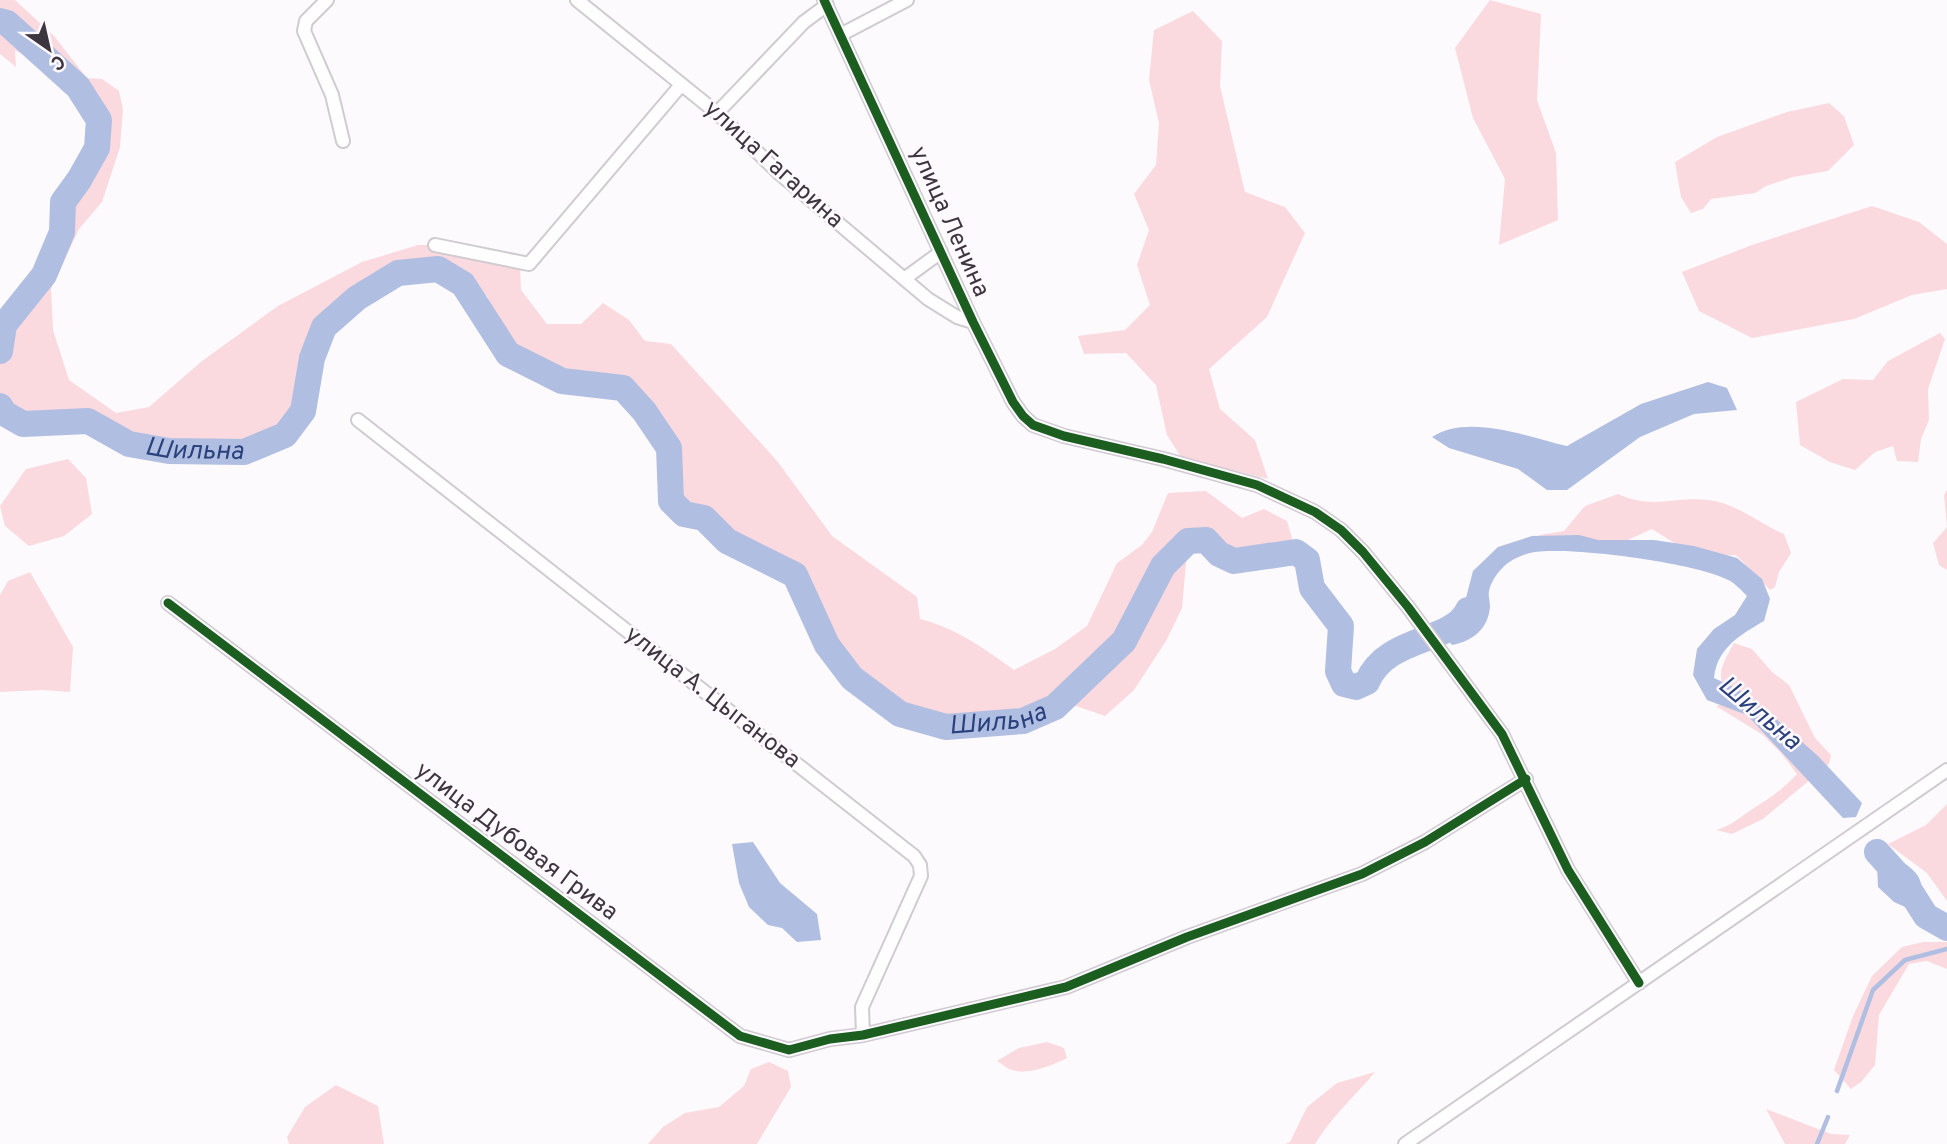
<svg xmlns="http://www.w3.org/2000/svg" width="1947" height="1144" viewBox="0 0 1947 1144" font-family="Overpass,sans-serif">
<rect width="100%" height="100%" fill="#fcfafd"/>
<path fill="#fadadf" d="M0,0H15L54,36L87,78L102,79L119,91L123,109L120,147L102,202L79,229L51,289L53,330L69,380L116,413L149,407L202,361L278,306L362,262L418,245H435L520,267L521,290L547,324H581L603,303L629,320L645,341L671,344L778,462L832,536L917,597L920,619C956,628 985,649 1014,670L1055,649L1087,626L1117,563L1142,545L1152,532L1168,493L1206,491L1242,518L1264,509L1287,521L1296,552L1234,561L1219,554L1206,540L1188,541L1182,608L1166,641L1134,690L1105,716L1073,705L1055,707L1023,721L946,727L900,714L852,678L827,645L795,575L727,541L704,518L684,514L671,501L669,448L644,411L623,388L562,381L508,354L509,344L487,296L438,269L398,273L357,298L324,327L312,358L303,411L285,435L244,452L169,451L129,444L88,421L23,424L4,413L0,406V351L4,325L44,275L62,232L63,202L79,180L97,148L99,120L72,90L48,69L15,50L16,67L0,54Z
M1490,0L1541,14L1537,100L1556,153L1558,220L1499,245L1505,179L1473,118L1455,48Z
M1193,11L1222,41L1220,86L1245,192L1285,207L1305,233L1267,317L1209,369L1220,409L1255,440L1268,479L1181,457L1167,435L1156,385L1126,353L1084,354L1078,336L1125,330L1150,305L1137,265L1149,230L1134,194L1156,165L1159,123L1149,80L1154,30Z
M1829,103L1844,116L1854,145L1828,171L1793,177L1766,186L1755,193L1711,199L1703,209L1691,213L1681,197L1675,162L1717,137L1787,112Z
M1872,206L1919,222L1947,244V289L1912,295L1854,319L1752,338L1699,311L1682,272L1752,245Z
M1940,333L1945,339L1928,389L1929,420L1921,439L1918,462L1897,461L1893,446L1875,452L1855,470L1830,462L1800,445L1796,402L1843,379L1873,380L1888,361Z
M68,459L86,478L92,514L64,536L29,546L5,526L0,506L26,469Z
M1947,490V570L1939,565L1933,543L1947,527L1944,495Z
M1618,494C1652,510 1675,496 1709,500C1738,504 1758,523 1784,534L1791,553L1779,572L1775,587L1770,590L1736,555L1695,556L1652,529L1608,549L1525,546L1540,535L1564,531L1585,506Z
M30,572L73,647L70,692L43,690L0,692V595L8,581Z
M1734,643L1752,649L1772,672L1789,685L1815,738L1831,755L1829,764L1763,819L1732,834L1716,830C1731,826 1739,818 1751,810C1771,797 1780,792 1797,774L1781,753L1763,735L1716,706L1733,702C1714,676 1720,669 1734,643Z
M1947,804V901L1927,873L1888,844L1926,825Z
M1923,942H1947V969L1927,961L1909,964L1879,1015L1875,1065L1861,1082L1851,1089L1834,1070L1853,1016L1872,976L1902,947Z
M1047,1042L1064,1048L1067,1058C1051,1066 1029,1075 1012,1070C1007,1069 1001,1063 997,1061L1019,1048Z
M769,1062L788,1071L791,1087L757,1144H648L663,1127L685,1113L719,1107L744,1086L751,1069Z
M1375,1072C1355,1096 1331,1117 1315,1144H1285L1290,1142L1307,1107L1337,1083Z
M336,1085L378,1106L384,1144H289L287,1137L305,1107Z
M1766,1109L1831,1134L1850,1135L1845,1144H1785Z"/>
<path fill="#b0bee2" d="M1708,382L1727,388L1737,410L1694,414L1640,437L1567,490H1547L1518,469L1449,448L1432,437C1468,413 1528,437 1567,446L1641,404Z
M1579,535L1598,540H1654L1694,546L1737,558L1762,579L1770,599L1764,621C1740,635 1717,648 1714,678L1738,689L1768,712L1818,756L1862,803L1856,817L1843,818L1747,715L1707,700L1693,675L1697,649L1714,629L1735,615L1747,596C1741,590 1734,582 1726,579C1695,563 1564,545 1530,553C1525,554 1516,558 1511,561C1502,566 1491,580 1489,591C1488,596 1490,602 1490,607C1488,629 1473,641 1452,645L1440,630L1460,621L1473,571L1498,547L1532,536Z
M753,842L780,883L817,914L821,940L797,942L782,928L768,925L749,907L739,883L732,844Z
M1892,855C1928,878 1919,877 1925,916L1894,902L1878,887L1877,864Z"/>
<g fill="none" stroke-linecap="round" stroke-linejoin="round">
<path stroke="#b0bee2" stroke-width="4.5" d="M1837,1091L1873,990L1905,960L1947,949
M1817,1144L1828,1117"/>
<g stroke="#b0bee2" stroke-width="26">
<path d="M0,21L7,23L78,87L99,120L97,148L79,180L63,202L62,232L44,275L4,325L0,351"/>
<path id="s1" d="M0,406L4,413L23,424L88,421L129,444L169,451L244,452L285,435L303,411L312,358L324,327L357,298L398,273L438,269L463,284L508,354L562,381L623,388L644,411L669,448L671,501L684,514L704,518L727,541L795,575L827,645L852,678L900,714L946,727L1023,721L1055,707L1124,641L1163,566L1188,541L1206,540L1219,554L1234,561L1296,552L1307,560L1312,588L1341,626L1338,671L1344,684L1356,687L1367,682C1387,635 1452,644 1468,610"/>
<path d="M1877,852L1905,883L1926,916L1947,928"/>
</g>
<g stroke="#cfcbd0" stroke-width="16">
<path id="minor" d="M327,0L306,21L304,31L332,95L343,141
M577,0L717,113L780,174L928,299L957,317L973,322
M824,0L973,322L1013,402L1023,416L1033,425L1064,436L1163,459L1257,485L1315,512L1341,530L1363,552L1408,607L1502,734L1568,870L1639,983
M842,34L907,0
M717,113L804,22L827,5
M435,245L529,264L681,85
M904,279L941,252
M358,420L914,856L920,865L921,876L862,1007L863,1035
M168,603L740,1036L789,1050L830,1039L863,1035L1066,987L1187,937L1362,874L1425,842L1526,779
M1405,1144L1947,770"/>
</g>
<use href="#minor" stroke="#fffeff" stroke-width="12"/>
<g stroke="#fdf9fe" stroke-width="13">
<path id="cycleway" d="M824,0L973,322L1013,402L1023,416L1033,425L1064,436L1163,459L1257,485L1315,512L1341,530L1363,552L1408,607L1502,734L1568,870L1639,983
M168,603L740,1036L789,1050L830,1039L863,1035L1066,987L1187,937L1362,874L1425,842L1526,779"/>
</g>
<use href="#cycleway" stroke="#1b5e20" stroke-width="9"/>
</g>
<g text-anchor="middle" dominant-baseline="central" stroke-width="5" stroke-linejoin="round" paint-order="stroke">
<g font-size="24" fill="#3d363f" stroke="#fdf9fe">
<text transform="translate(773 165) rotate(42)">улица Гагарина</text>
<text transform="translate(949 222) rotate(66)">улица Ленина</text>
<text transform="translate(712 698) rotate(38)">улица А. Цыганова</text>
<text transform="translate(516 842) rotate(37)">улица Дубовая Грива</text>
</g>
<g font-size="26" font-style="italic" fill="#29417c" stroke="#fdf9fe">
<text stroke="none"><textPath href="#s1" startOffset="208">Шильна</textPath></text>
<text transform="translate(1759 714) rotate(40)">Шильна</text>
<text stroke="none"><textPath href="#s1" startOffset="1340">Шильна</textPath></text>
</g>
</g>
<g transform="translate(49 49) rotate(146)" stroke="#fdf9fe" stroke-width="5" paint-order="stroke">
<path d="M0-5L12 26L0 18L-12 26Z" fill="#3d363f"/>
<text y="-10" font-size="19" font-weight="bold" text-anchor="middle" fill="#3d363f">С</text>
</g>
</svg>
